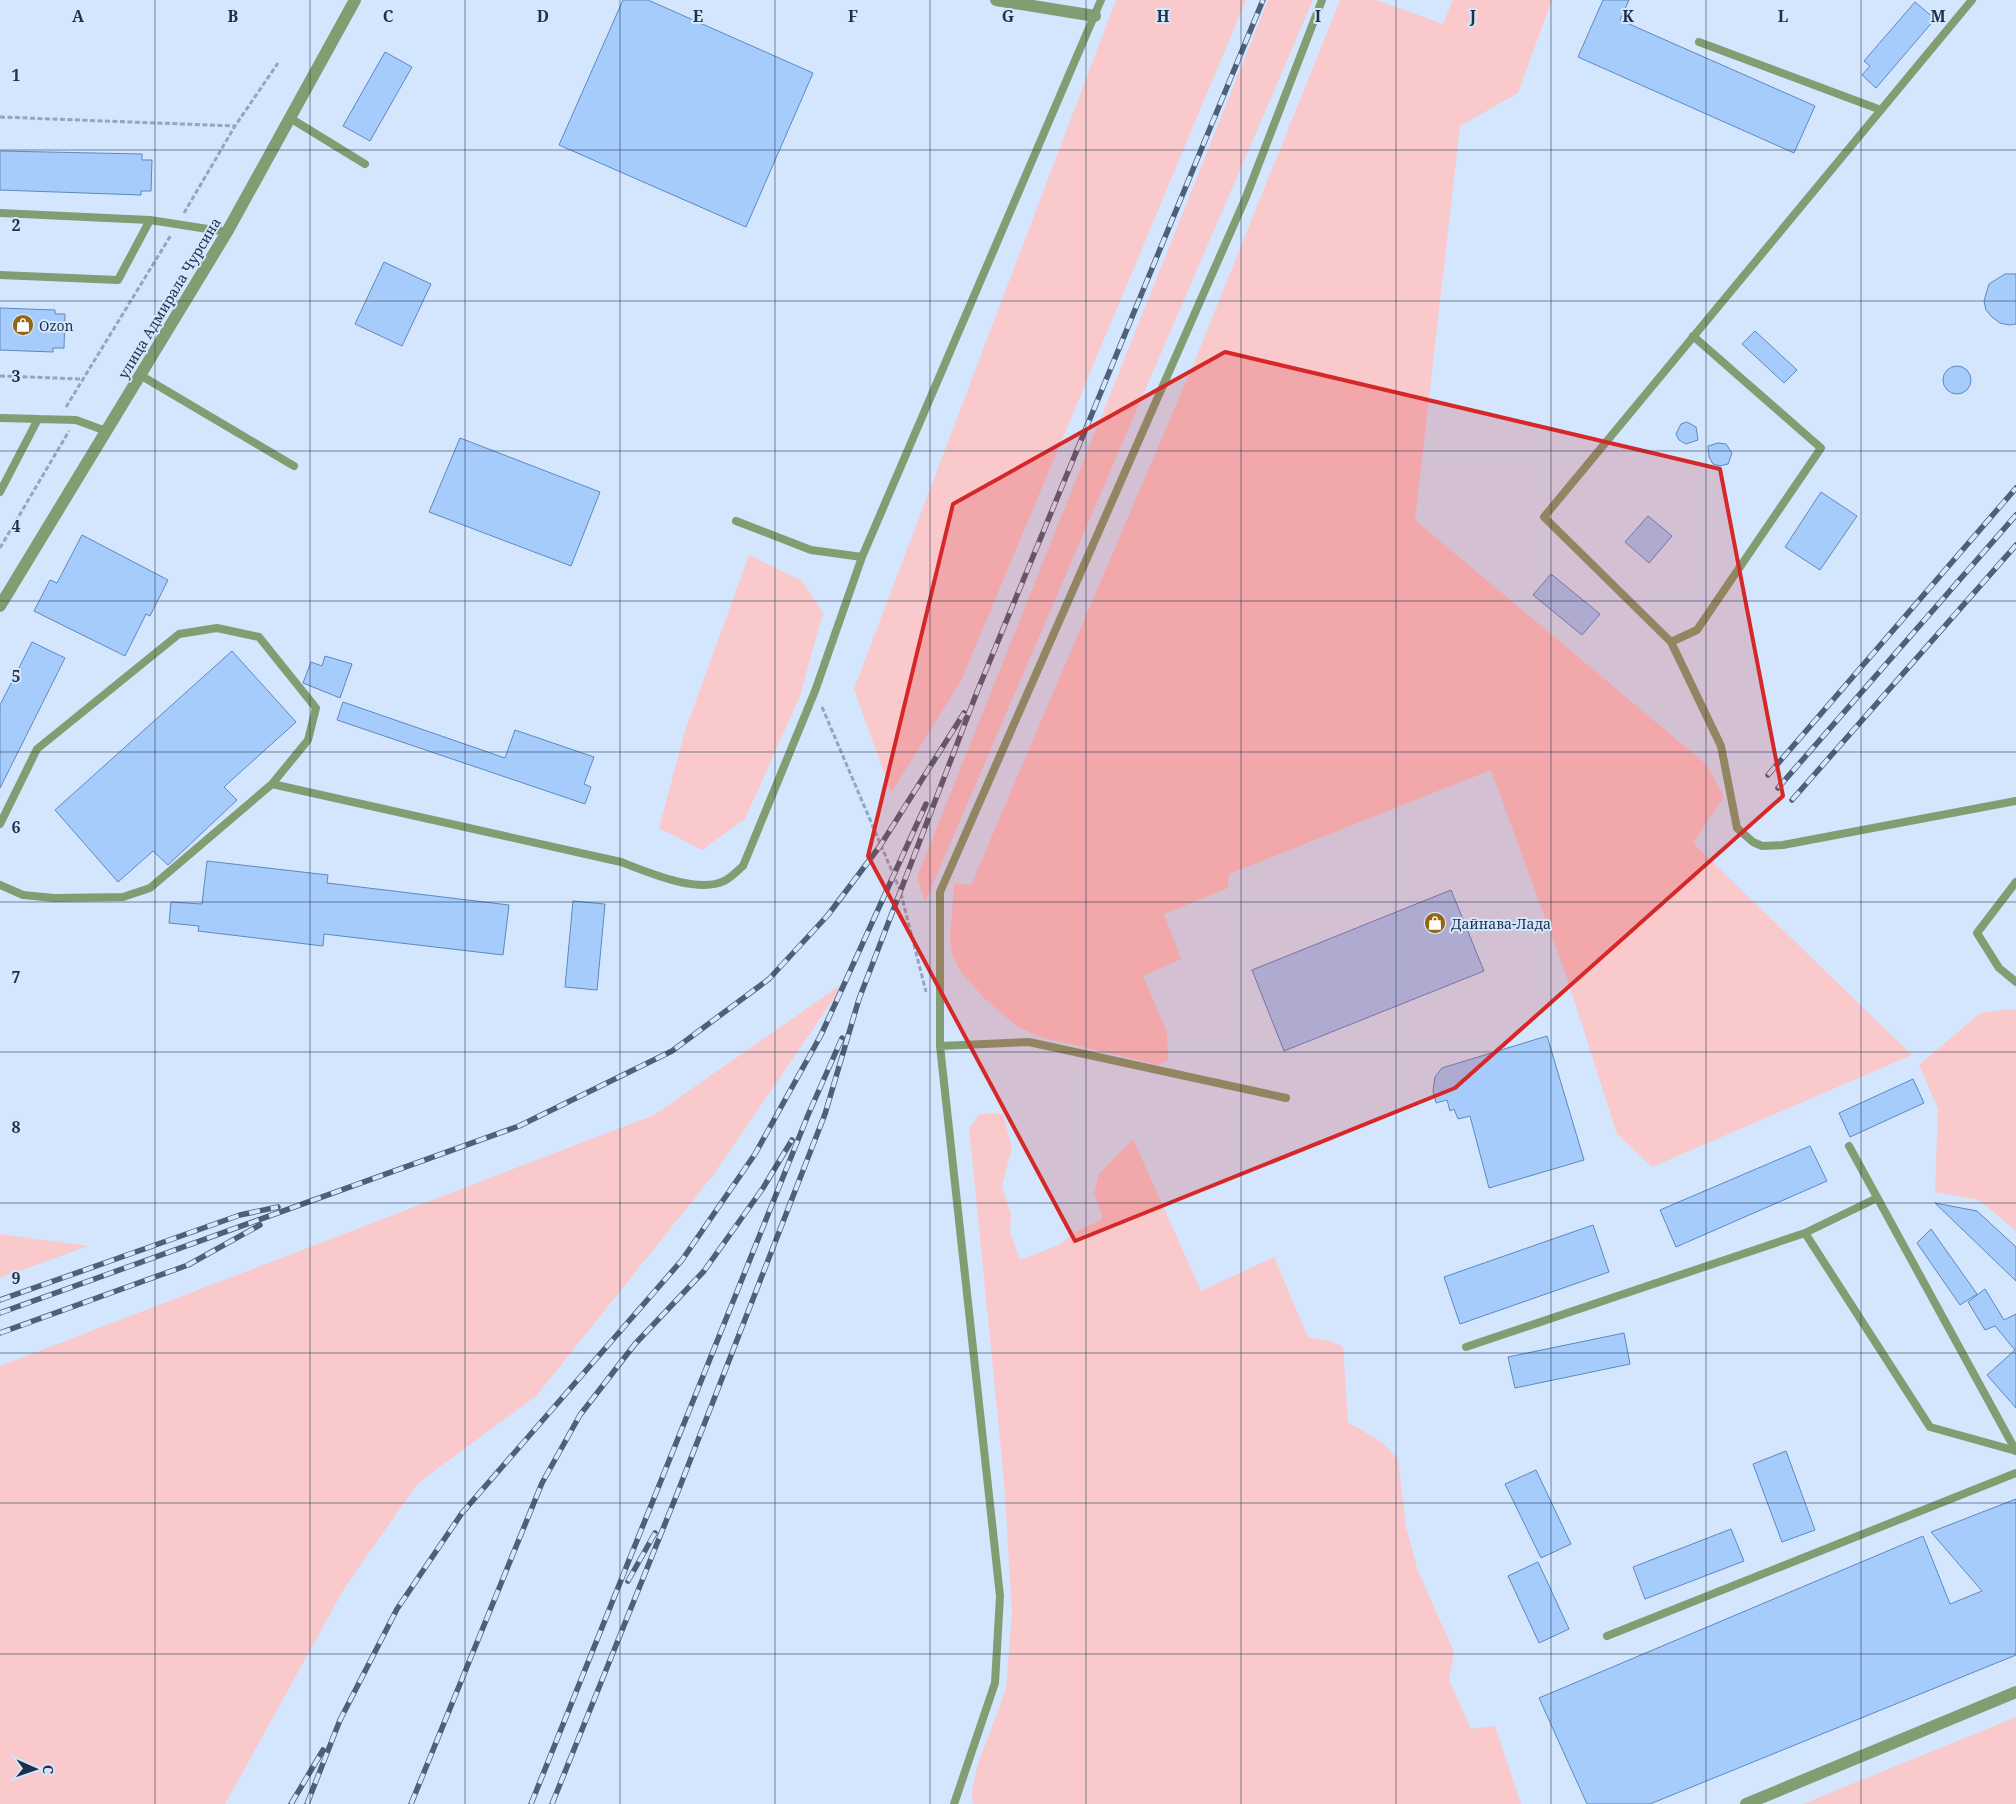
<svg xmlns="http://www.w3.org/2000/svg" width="2016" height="1804" viewBox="0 0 2016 1804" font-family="'Noto Serif',serif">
<rect width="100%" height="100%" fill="#d3e6fe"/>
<path fill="#f9c9cb" d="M1116,0H1246L961,681L891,793L854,689Z
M1268,0H1313L925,902L917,877Z
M1340,0H1376L1443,24L1453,0H1552L1518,93L1460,126L1415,520L1707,765L1724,797L1693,843L1912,1055L1652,1167L1617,1134L1566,975L1491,770L1229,874L1228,888L1164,914L1181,959L1143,976L1167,1032L1168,1060L1159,1065L1040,1037L1020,1028L1002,1014L983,997L961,972L953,957L950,941L954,883L971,885L1196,358Z
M749,555L802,581L823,613L800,696L745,819L702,850L659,828L685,731Z
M845,982L714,1174L536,1396L418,1483L345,1587L225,1804H0V1366L654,1115Z
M2013,1009L2016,1011V1231L1979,1200L1935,1192L1938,1109L1919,1065L1980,1013Z
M980,1114H1003L1012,1148L1002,1186L1011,1214L1010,1232L1020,1260L1059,1245L1075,1232L1103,1219L1094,1193L1099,1174L1133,1139L1201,1291L1274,1257L1308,1337L1330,1341L1343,1347L1348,1422L1381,1442L1398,1458L1406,1527L1418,1571L1454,1652L1449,1680L1471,1729L1495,1726L1521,1804H973L972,1791L978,1764L1006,1689L1012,1612L1004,1480L969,1128Z
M0,1234L88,1246L0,1278Z
M2016,1717V1804H1803Z"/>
<path fill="#a6ccfb" stroke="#5d88bf" d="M623,0H648L813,73L746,227L559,145Z
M1603,0H1629L1620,20L1815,106L1794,153L1578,57Z
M1915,2L1935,19L1876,88L1862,75L1870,66L1864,61Z
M385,52L412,67L370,141L343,126Z
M0,151L142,154V160H152L151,191H141V195L0,190Z
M384,262L431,284L402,346L355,324Z
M2005,274H2016V324L2009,325L2000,323L1992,317L1986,310L1984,301L1989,284Z
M0,308L55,310V314H65L64,348H53V352L0,350Z
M1755,331L1797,370L1784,383L1742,344Z
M1943 380a14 14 0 1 1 28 0a14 14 0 1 1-28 0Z
M1687,422L1696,427L1698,440L1686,444L1679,440L1676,434L1681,424Z
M460,438L600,492L571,566L429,512Z
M1718,443L1726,444L1732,453L1728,464L1720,466L1713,464L1709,457L1708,446Z
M1821,492L1857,516L1820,570L1785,547Z
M1648,516L1672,536L1649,563L1625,542Z
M82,535L168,580L150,616L146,614L125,656L34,611L50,580L57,583Z
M1551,574L1600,614L1582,635L1533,595Z
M32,642L65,658L0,788V705Z
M232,651L296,722L224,787L237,800L168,865L153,851L118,882L55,810Z
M325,656L352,664L340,698L303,683L311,662L322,666Z
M343,702L505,758L515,730L594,757L584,784L591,787L585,804L337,720Z
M207,861L328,875L327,883L509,905L503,955L324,934L323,946L198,931L199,926L169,923L171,902L202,904Z
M1451,890L1484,971L1284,1051L1252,970Z
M573,901L605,904L597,990L565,987Z
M1547,1036L1584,1160L1489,1188L1470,1116L1458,1119L1454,1109L1450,1111L1447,1100L1436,1103L1433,1091L1435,1077L1442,1068Z
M1913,1079L1924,1103L1850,1137L1839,1113Z
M1810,1146L1827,1181L1676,1247L1660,1210Z
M1935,1203L1977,1211L2016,1247V1281Z
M1593,1225L1609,1272L1460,1324L1444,1277Z
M1931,1229L1977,1294L1960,1305L1917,1243Z
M1985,1289L2004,1320L2016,1314V1408L1987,1375L2015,1350L1995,1326L1985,1330L1968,1302Z
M1624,1333L1630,1364L1515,1388L1508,1357Z
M1786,1451L1815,1530L1782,1542L1753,1464Z
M1536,1470L1571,1544L1541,1558L1505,1484Z
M2016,1499V1655L1650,1804H1587L1539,1698L1923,1536L1950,1604L1982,1591L1931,1532Z
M1731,1529L1744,1561L1645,1599L1633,1567Z
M1538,1562L1569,1629L1539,1643L1508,1576Z"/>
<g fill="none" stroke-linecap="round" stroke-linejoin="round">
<path stroke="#93a6bd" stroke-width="3" stroke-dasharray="5 2.5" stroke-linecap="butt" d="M0,117L235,126
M184,213L235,126L278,63
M0,376L82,379
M66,407L171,235
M0,548L69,431
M822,707L900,890L926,992"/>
<path stroke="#819d71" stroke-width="8" d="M1699,42L1881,110
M290,118L365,164
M0,213L150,220L227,232
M0,275L118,280L150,220
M1693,336L1821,448L1697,630L1671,642L1544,517C1686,345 1829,173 1972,0
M140,375L294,466
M0,418L76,420L106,431
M0,492L38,419
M736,521L811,550L862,557
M1671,642L1721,746L1737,828L1753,842L1762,846L1783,845L2016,801
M272,784L621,862C647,872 698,894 724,881C731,878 737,871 743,866L815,691L862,557L1101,0
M0,824L37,749L179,634L217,628L259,637L316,708L308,740L272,784L150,888L123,897L54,898L23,895L0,885
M2016,882L1977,933L1999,968L2016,982
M940,1046L1029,1042L1286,1098
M1849,1146L2016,1451
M1805,1233L1930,1427L2016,1451
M1466,1347L1805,1233L1877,1198
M1607,1636L2016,1473
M954,1804L995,1683L1000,1596L940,1046V892L1246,197L1322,0"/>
<path stroke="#819d71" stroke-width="12" d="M996,0L1095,16
M0,606L227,232L355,0
M1746,1804L2016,1692"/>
<g stroke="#4e6077" stroke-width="5.5">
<path id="rail" d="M1768,775L2016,488
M1778,788L2016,515
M1792,800L2016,545
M0,1300L240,1215L278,1207
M0,1313L519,1126L672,1051L769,979L828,915L880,846L964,713
M0,1333L188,1265L260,1225
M628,1581L655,1533
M291,1804L323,1750
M307,1804L340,1720L397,1609L462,1513L682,1260L755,1154L821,1035L926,804
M411,1804L542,1483L580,1415L635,1344L704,1271L763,1188L792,1140
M531,1804L808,1115L842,1038
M552,1804L677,1494L825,1114L859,999L977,692L1263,0"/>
</g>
<use href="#rail" stroke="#d3e6fe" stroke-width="4" stroke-dasharray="11" stroke-linecap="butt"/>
</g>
<path fill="#d62828" fill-opacity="0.2" stroke="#d62828" stroke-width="4" stroke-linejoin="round" d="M1225,352L1720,469L1783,796L1455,1088L1075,1241L868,856L953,504Z"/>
<path fill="none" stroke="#1f3148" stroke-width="1" stroke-opacity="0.55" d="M155,0V1804M310,0V1804M465,0V1804M620,0V1804M775,0V1804M930,0V1804M1086,0V1804M1241,0V1804M1396,0V1804M1551,0V1804M1706,0V1804M1861,0V1804M0,150H2016M0,301H2016M0,451H2016M0,601H2016M0,752H2016M0,902H2016M0,1052H2016M0,1203H2016M0,1353H2016M0,1503H2016M0,1654H2016"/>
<defs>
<g id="shop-disc" transform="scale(1.125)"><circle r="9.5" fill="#946513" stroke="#d3e6fe"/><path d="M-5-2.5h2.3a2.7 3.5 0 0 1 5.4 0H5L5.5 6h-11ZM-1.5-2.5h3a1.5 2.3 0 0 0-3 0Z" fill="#fff"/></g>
</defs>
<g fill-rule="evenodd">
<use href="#shop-disc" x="23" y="325"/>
<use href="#shop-disc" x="1435" y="923"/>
</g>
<g text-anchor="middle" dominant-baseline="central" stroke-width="4" stroke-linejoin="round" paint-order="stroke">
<g font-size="14" fill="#1f3148" stroke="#d3e6fe">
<text transform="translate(169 298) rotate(-59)">улица Адмирала Чурсина</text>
</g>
<g font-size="14" fill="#1f3148" stroke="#d3e6fe" text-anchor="start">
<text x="39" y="325">Ozon</text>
<text x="1451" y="923">Дайнава-Лада</text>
</g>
</g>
<g font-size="16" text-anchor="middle" font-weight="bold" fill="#1f3148" stroke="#d3e6fe" stroke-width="4" stroke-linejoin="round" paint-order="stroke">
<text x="78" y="22">A</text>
<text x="233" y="22">B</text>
<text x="388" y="22">C</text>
<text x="543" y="22">D</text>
<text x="698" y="22">E</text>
<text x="853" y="22">F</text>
<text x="1008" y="22">G</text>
<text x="1163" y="22">H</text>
<text x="1318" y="22">I</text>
<text x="1473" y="22">J</text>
<text x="1628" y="22">K</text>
<text x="1783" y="22">L</text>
<text x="1938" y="22">M</text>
<text x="16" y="81">1</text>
<text x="16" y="231">2</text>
<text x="16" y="382">3</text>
<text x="16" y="532">4</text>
<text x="16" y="682">5</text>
<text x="16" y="833">6</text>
<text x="16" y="983">7</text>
<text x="16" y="1133">8</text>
<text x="16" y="1284">9</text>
</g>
<g transform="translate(35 1769) rotate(92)" stroke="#d3e6fe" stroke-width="4" paint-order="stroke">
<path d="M0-4L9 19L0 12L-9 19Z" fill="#1f3148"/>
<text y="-8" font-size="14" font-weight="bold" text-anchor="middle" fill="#1f3148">С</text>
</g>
</svg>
